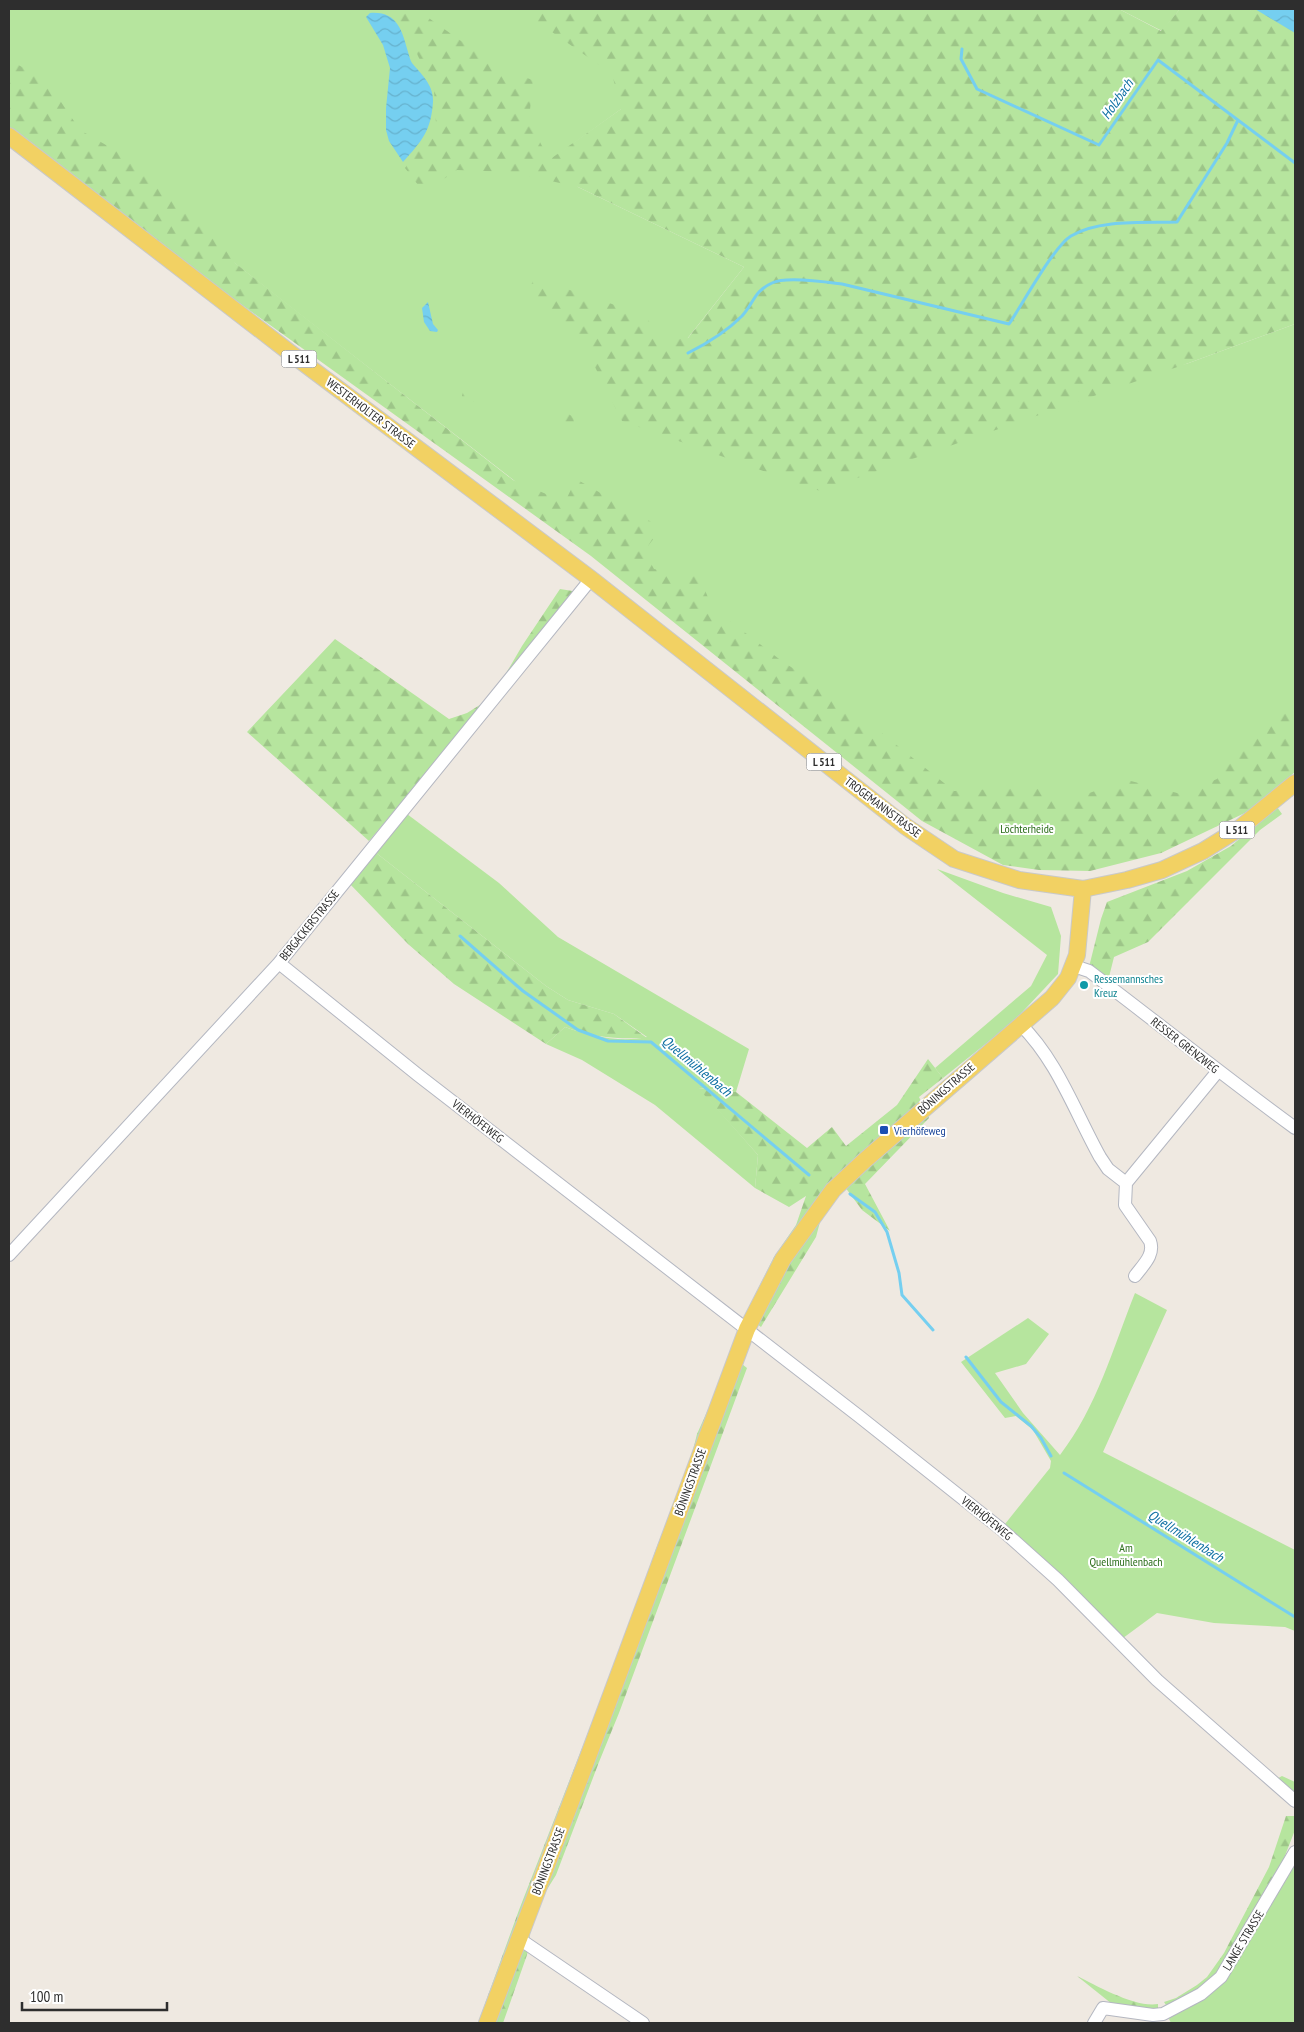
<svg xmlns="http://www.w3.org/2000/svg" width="1304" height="2032" viewBox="0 0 1304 2032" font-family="'PT Sans Narrow',sans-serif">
<defs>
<pattern id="forest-firs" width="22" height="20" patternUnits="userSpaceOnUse" patternTransform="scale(1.25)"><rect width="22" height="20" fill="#b6e59e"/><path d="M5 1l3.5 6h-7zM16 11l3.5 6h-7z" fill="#9dc588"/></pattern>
<pattern id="water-waves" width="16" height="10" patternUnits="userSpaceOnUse" patternTransform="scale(1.25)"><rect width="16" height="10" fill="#75cff0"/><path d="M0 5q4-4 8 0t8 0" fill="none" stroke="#66b2ce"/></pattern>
</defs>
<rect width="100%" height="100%" fill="#efe9e1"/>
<path fill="#b6e59e" d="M9,9H692L649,89L549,161L578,187L744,267L622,421L1186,364L1295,324V772L1161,853L931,796L646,583L301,315L135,185L9,77Z
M1119,9H1180L1162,31Z
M1247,9H1295V36Z
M403,811L499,883L558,937L749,1049L736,1092L699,1088L758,1155L755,1188L655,1105L582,1060L546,1044L565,1027C590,1036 620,1043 647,1037L614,1014L568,1000L546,986L375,852Z
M937,869L1003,893L1051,907L1061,936L1058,974L1013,1022L943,1078L935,1068L1031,986L1047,955Z
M1135,1293L1167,1310L1103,1452L1295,1550V1631L1285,1627L1214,1623L1157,1613L1119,1641L1001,1529L1050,1468L1051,1461L1033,1430L1016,1416L1005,1418L961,1362L1028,1318L1049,1334L1026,1364L995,1373L1023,1413L1060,1455C1097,1407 1113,1348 1135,1293Z
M1282,1776L1295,1782V1801L1273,1781Z
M1295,1861V2023H1171L1169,2019L1172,2013L1186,2008Z"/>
<path fill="url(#forest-firs)" d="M336,9H416L502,70L533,80L529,120L549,160L621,109L612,74L519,9H1119L1161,31L1180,9H1248L1295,34V324L1186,364L820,491L622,421L587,351L528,293L534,278L642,314L667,340L688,338L744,267L578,187L510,172L457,170L453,172L425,194L405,168L436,124L434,90L403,24L386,11L342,14Z
M9,60L37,75L57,96L80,130L118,152L220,242L235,263L513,480L565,502L576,479L662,528L644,551L654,569L699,576L712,607L783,662L828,690L954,791L1032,787L1069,800L1127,780L1181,794L1217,779L1262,724L1295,697V772L1249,811L1161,853L1090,871L1039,870L1003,865L922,821L591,556L81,189L9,132Z
M462 396a7 7 0 1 1 14 0a7 7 0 1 1-14 0Z
M556 422a9 9 0 1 1 18 0a9 9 0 1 1-18 0Z
M560,589L579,592L369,841L247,732L335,639L449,719L467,713L483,703L505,675L522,646Z
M1277,807L1282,814L1260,830L1148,942L1114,957L1108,981L1089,967L1101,919L1107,902L1187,871L1231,846Z
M375,852L546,986L568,1000L614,1014L647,1038C616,1039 594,1038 565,1027L546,1044L454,984L408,944L348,882Z
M928,1059L943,1078L919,1097L929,1118L865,1184L890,1231L862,1210L839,1179L820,1222L816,1237L761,1327L745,1315L774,1257L796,1225L806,1196L789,1207L755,1188L758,1155L698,1088L736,1092L807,1148L832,1127L846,1146L897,1105Z
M732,1356L747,1368L619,1713L599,1762L556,1875L533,1912L527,1955L503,2023H478L519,1910L621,1648L656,1549L689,1466L697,1434Z
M1286,1816H1295V1830L1281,1866L1210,1983L1164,2009L1166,2005L1164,2002L1176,1998L1197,1985L1207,1977L1224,1953L1269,1867Z
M1077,1976C1097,1986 1136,2008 1158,2004V2008L1160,2010L1112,2004Z"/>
<path fill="url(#water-waves)" d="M1255,9H1295V33Z
M370,13C397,11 402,30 408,52C409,55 410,60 412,63C421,74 434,85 433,102C431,131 422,141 403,162L389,141L386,130V108L390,68L383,45L366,17Z
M428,302L433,324L438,330L437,332L430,331L424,322L422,308Z"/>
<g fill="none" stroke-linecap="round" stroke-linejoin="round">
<path stroke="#75cff0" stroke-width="3" d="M962,49L961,59L977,89L1099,145L1158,60L1295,163
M688,353C708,343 726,332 742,316C754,303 754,291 772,283C786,276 826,282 842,284L1009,324C1022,305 1054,246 1071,236C1099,219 1145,223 1177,222L1227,143L1238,120
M460,936L523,991L578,1030L608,1041L651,1042L809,1175
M850,1194L875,1212L887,1232L899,1273L902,1295L933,1330
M966,1357L1001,1402L1031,1426L1041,1438L1051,1456
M1064,1473L1295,1617"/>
<g stroke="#b4b7c1" stroke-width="14">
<path id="minor" d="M279,963L418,1075L860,1417L1001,1529L1058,1580L1157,1680L1295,1801
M1074,966L1089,971C1158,1023 1225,1077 1295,1128
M1020,1024C1057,1060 1075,1112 1100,1157L1108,1169L1126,1183L1125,1205L1150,1241C1155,1255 1143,1265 1135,1276
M1126,1183L1218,1071
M9,1255L279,963L591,579
M518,1938L643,2023
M1094,2023L1103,2008L1153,2015L1163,2014L1201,1994L1221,1977L1295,1852"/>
</g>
<g stroke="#c9c9c9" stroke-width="18">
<path id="major" d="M9,136L289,352L591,579L905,826L954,859L1019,880L1083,889L1127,880L1162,870L1203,851L1240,828L1295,783
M487,2023L588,1757L747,1329L783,1259L833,1190L864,1161L1052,998L1068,978L1077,955L1083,889"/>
</g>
<use href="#minor" stroke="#fff" stroke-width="12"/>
<use href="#major" stroke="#f2d163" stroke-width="16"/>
</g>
<circle fill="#0f9aa8" stroke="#fff" stroke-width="2" cx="1084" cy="985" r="5"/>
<rect fill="#1a4fb4" stroke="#fff" stroke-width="2" x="879" y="1125" width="10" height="10" rx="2.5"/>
<g text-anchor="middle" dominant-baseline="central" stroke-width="4" stroke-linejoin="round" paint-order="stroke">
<g fill="#fff" stroke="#6d6d6d" stroke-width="1">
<rect x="281.5" y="350.5" width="35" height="17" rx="4"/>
<rect x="806.5" y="753.5" width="35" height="17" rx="4"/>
<rect x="1219.5" y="821.5" width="35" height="17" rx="4"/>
</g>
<g font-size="11" font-weight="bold" fill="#2e2e2e">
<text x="299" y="359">L 511</text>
<text x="824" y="762">L 511</text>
<text x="1237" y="830">L 511</text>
</g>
<g font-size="12" fill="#2e2e2e" stroke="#fff">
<text transform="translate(371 413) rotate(37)">WESTERHOLTER STRASSE</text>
<text transform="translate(883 807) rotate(37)">TROGEMANNSTRASSE</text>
<text transform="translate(309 925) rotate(-51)">BERGACKERSTRASSE</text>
<text transform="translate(1185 1045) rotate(38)">RESSER GRENZWEG</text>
<text transform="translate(946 1088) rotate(-41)">BÖNINGSTRASSE</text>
<text transform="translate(478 1121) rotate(38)">VIERHÖFEWEG</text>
<text transform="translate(690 1482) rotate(-70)">BÖNINGSTRASSE</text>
<text transform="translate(987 1518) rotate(39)">VIERHÖFEWEG</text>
<text transform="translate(548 1861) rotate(-69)">BÖNINGSTRASSE</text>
<text transform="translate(1243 1940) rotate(-59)">LANGE STRASSE</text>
</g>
<g font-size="12" fill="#2c6e1b" stroke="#fff">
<text x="1027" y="828">Löchterheide</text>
<text x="1126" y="1547">Am<tspan x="1126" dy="14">Quellmühlenbach</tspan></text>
</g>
<g font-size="12" fill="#0d838f" stroke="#fff" text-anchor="start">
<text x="1094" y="978">Ressemannsches<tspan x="1094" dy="14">Kreuz</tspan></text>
</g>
<g font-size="12" fill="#164399" stroke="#fff" text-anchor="start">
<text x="894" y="1130">Vierhöfeweg</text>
</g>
<g font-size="14" font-style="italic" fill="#0d6fa3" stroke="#fff">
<text transform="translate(1117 99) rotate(-55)">Holzbach</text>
<text transform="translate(697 1066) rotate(40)">Quellmühlenbach</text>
<text transform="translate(1186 1536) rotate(32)">Quellmühlenbach</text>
</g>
</g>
<rect width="1304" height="2032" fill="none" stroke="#2e2e2e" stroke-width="20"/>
<path d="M22 2002v8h145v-8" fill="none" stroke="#2e2e2e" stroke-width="2.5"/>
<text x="30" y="2002" font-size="15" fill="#2e2e2e" stroke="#ffffff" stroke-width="4" paint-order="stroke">100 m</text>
</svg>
